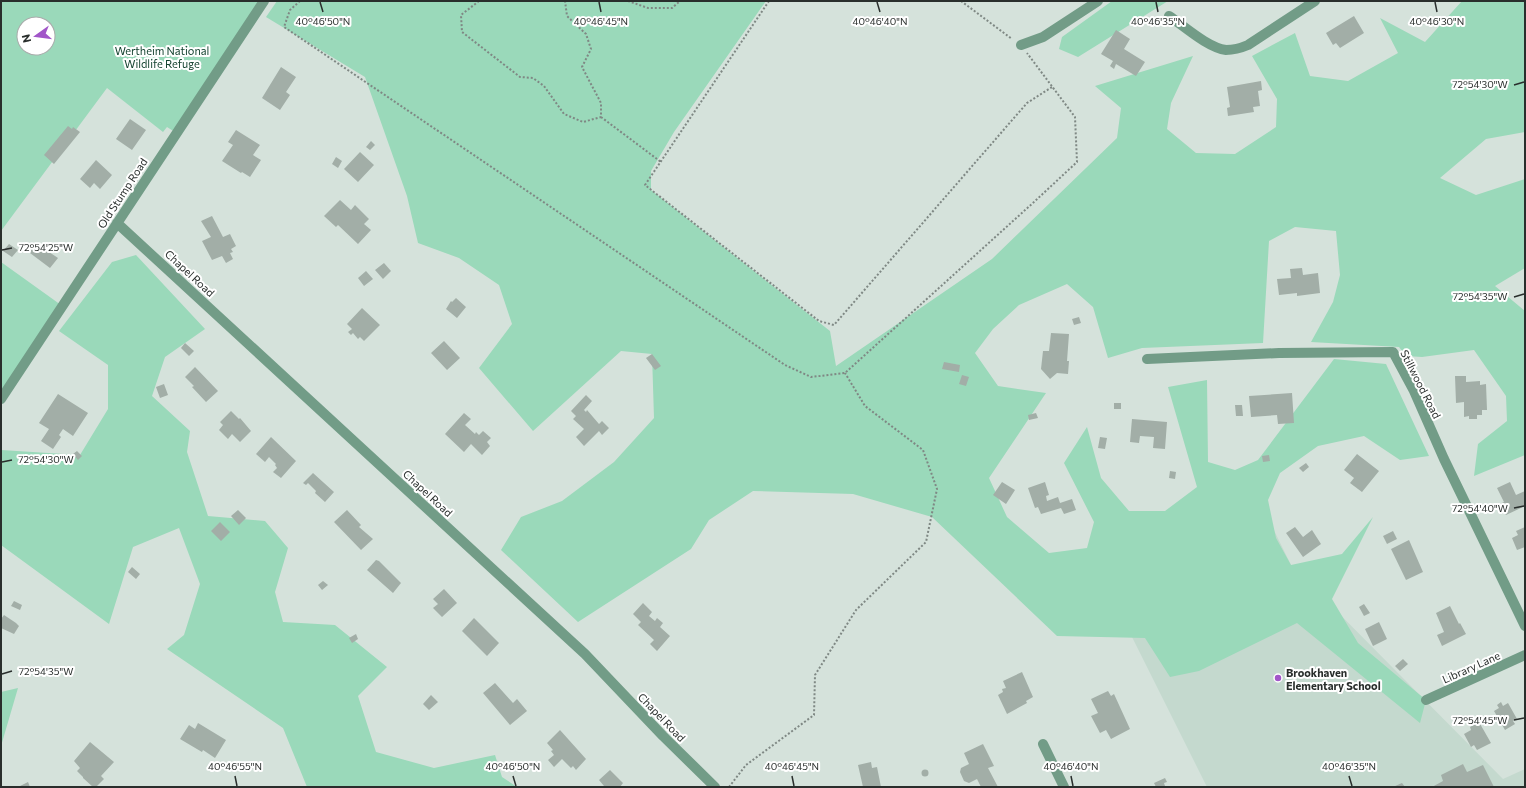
<svg xmlns="http://www.w3.org/2000/svg" width="1526" height="788" viewBox="0 0 1526 788" font-family="Commissioner,sans-serif">
<rect width="100%" height="100%" fill="#d5e2db"/>
<path fill="#c4d9ce" d="M1259,500L1291,565L1503,779L1525,769V787H1207L1107,587Z"/>
<path fill="#9ad9ba" fill-rule="evenodd" d="M1,1H264L178,134L167,127L163,132L107,88L1,231ZM24,24H48V48H24Z
M277,1H766L674,132L651,171V190L830,331L836,366L992,259L1117,138L1121,108L1095,86L1193,56L1171,103L1167,129L1196,153L1235,154L1276,127L1277,99L1252,56L1295,33L1310,76L1348,81L1398,53L1380,18L1425,42L1462,1H1525V132L1486,139L1440,178L1476,195L1525,179V268L1495,286L1525,311V455L1474,476L1478,444L1507,421L1506,396L1474,350L1422,357L1406,356L1399,347L1311,342L1333,302L1340,275L1336,231L1295,227L1269,241L1263,343L1142,348L1108,358L1093,307L1067,284L1019,305L993,329L975,353L998,386L1046,393L989,478L1007,517L1049,553L1087,548L1094,522L1064,463L1087,427L1101,478L1129,511H1165L1197,487L1168,387L1207,380L1208,462L1235,470L1258,460L1334,359L1386,364L1429,456L1400,460L1364,436L1318,446L1280,473L1268,500L1276,538L1291,565L1342,554L1373,517L1332,599L1358,643L1426,700L1420,723L1297,623L1199,671L1170,677L1145,638L1057,636L932,517L853,494L753,491L709,520L691,549L578,622L501,550L521,517L562,501L614,462L654,418L652,354L621,351L533,431L479,368L512,324L499,285L459,258L418,243L407,196L365,77L266,17Z
M1112,1H1168L1078,57L1059,49L1062,37Z
M136,255L205,329L165,357L152,396L190,431L187,452L208,516L265,521L288,548L275,592L283,622L335,625L387,667L358,696L376,752L434,768L495,755L502,777L517,787H307L283,728L167,649L184,635L200,584L179,528L133,547L109,624L1,545V450L80,455L108,409V365L59,331L112,262Z
M1,262L61,305L1,396Z
M18,688L1,746V692Z"/>
<path fill="#a2aea7" d="M1354,16L1364,33L1340,48L1336,43L1333,45L1326,33Z
M1418,17L1425,19L1423,25L1416,23Z
M1116,30L1130,39L1124,49L1145,62L1136,76L1116,64L1114,69L1110,66L1113,61L1101,54Z
M281,67L296,77L286,92L290,95L280,110L262,98Z
M1261,81L1262,90L1258,91L1260,106L1253,107L1254,112L1228,116L1227,108L1230,107L1227,87Z
M130,119L146,130L132,150L116,139Z
M68,126L72,129L73,127L80,132L54,164L44,155Z
M236,130L260,145L253,155L261,160L250,177L242,172L241,173L222,161L233,145L228,142Z
M371,141L375,145L370,150L366,147Z
M360,152L374,165L358,182L344,169Z
M336,157L342,161L338,168L332,164Z
M96,160L112,175L100,189L94,183L90,188L80,179Z
M340,200L351,210L355,205L369,219L364,224L371,230L358,244L338,225L336,227L324,216Z
M212,216L223,237L230,234L236,246L231,249L233,252L230,253L233,259L226,263L222,256L212,260L202,241L211,237L201,221Z
M9,244L18,250L12,257L3,251Z
M37,244L58,258L50,268L30,253L31,252L29,250L32,245Z
M384,263L391,271L383,279L375,270Z
M1302,268L1303,275L1318,273L1320,293L1297,296V293L1279,295L1277,279L1291,278L1290,269Z
M366,271L373,279L364,286L358,278Z
M456,298L466,307L457,318L446,309L451,301L452,302Z
M362,308L380,325L364,341L360,337L358,339L353,333L351,335L348,332L352,329L347,324Z
M1079,317L1081,323L1074,325L1072,319Z
M1051,333L1069,334L1067,361H1069L1068,374L1057,373L1050,379L1041,369L1043,351H1049Z
M444,341L460,358L447,370L431,353Z
M185,343L194,351L189,356L181,348Z
M652,354L661,366L655,370L646,358Z
M944,362L960,365L959,372L942,369Z
M195,367L218,391L206,402L192,387L194,386L185,377Z
M962,375L969,377L966,386L959,384Z
M1455,376H1466V382L1480,381V385L1486,384L1487,410H1482V415H1477V419H1469V416L1464,417V402L1456,403Z
M164,384L168,395L160,398L156,387Z
M1292,393L1294,423L1278,424L1277,415L1251,417L1249,396Z
M58,394L88,413L73,436L63,429L59,435L61,437L53,449L41,441L49,429L39,423Z
M586,395L592,401L584,410L586,412L587,410L599,424L602,421L609,428L602,435L599,431L584,446L576,437L584,429L573,419L576,416L571,411Z
M1114,403H1121V409H1114Z
M1235,405H1242L1243,416H1236Z
M231,411L239,419L240,418L251,431L240,442L232,434L228,439L219,430L223,425L220,422Z
M464,413L471,419L465,425L475,434L476,432L479,435L483,431L491,438L487,442L490,446L482,455L471,444L464,452L445,434Z
M1036,413L1038,418L1029,420L1028,415Z
M1132,419L1167,422L1165,449L1153,448L1154,437L1140,436L1139,443L1130,442Z
M271,437L296,461L281,478L273,472L277,468L275,465L276,464L269,457L265,462L256,454Z
M1100,437L1107,438L1105,449L1098,448Z
M77,451L82,456L78,460L73,454Z
M1357,454L1379,471L1362,492L1350,483L1354,478L1344,470Z
M1269,455L1270,461L1263,462L1262,456Z
M1306,463L1309,467L1303,472L1299,468Z
M1170,471L1176,472L1175,479L1169,478Z
M313,473L334,492L325,502L315,493L316,491L308,483L306,485L303,483Z
M1002,482L1015,490L1006,504L993,495Z
M1045,482L1049,495L1046,496L1047,501L1058,497L1060,503L1072,499L1076,510L1064,514L1061,508L1041,514L1038,507L1035,508L1028,488Z
M1510,482L1516,495L1525,491V506L1506,515L1500,504L1504,502L1497,488Z
M238,510L246,518L239,525L231,516Z
M347,510L361,525L359,527L373,539L361,550L334,522Z
M220,522L230,532L221,541L211,531Z
M1295,527L1303,537L1312,530L1321,544L1303,557L1286,533Z
M1525,527V547L1517,550L1512,538L1518,535L1516,531Z
M1393,531L1397,539L1387,544L1383,536Z
M1409,540L1423,572L1406,580L1391,549Z
M376,560L379,561L401,583L393,593L367,570Z
M132,567L140,574L136,579L128,572Z
M323,581L328,585L322,590L318,585Z
M444,589L457,603L442,617L433,608L438,604L433,599Z
M14,601L22,605L20,610L11,606Z
M643,603L652,612L649,616L655,621L657,618L663,623L660,627L670,636L657,651L650,644L654,640L638,625L641,622L633,614Z
M1364,604L1370,613L1364,616L1359,607Z
M1450,606L1459,624L1460,623L1466,634L1442,646L1437,635L1444,632L1436,613Z
M4,615L16,623L19,626L14,634L1,628V619Z
M474,618L499,643L487,656L462,631Z
M1379,622L1387,639L1373,646L1365,629Z
M356,634L358,639L352,643L349,638Z
M1403,659L1408,664L1400,671L1395,666Z
M1022,672L1033,697L1026,701L1027,703L1007,714L998,695L1003,692L1002,689L1006,688L1003,681Z
M495,683L513,703L517,699L527,711L510,725L483,693Z
M1108,691L1111,696L1114,694L1130,729L1111,739L1106,730L1100,733L1091,716L1098,713L1091,699Z
M431,695L438,702L429,710L423,704Z
M1501,702L1503,706L1508,703L1517,719L1513,721L1515,724L1505,730L1494,711L1499,708L1497,705Z
M1479,722L1491,743L1477,750L1474,745L1471,747L1464,734L1471,730L1470,727Z
M198,723L226,740L215,758L203,750L202,752L180,739L189,725L195,729Z
M560,730L586,759L576,770L573,766L571,768L562,759L554,767L548,760L554,755L551,751L553,750L547,743Z
M90,742L114,762L101,776L104,779L96,787H93L83,778V777L77,771L80,768L74,761Z
M983,744L994,766L988,768L998,787H981L977,779L969,783L964,781L960,772L961,768L969,764L964,753Z
M871,762L872,768L877,767L881,787H863L858,765Z
M1463,764L1467,772L1483,765L1494,787H1432L1443,781L1441,775Z
M921.5 773a3.5 3.5 0 1 1 7 0a3.5 3.5 0 1 1-7 0Z
M610,770L623,783L620,787H603L604,786L599,780Z
M1165,778L1167,782L1164,783L1165,786L1156,787L1154,783Z
M28,782L30,787H18Z
M1402,783L1405,787H1393Z"/>
<g fill="none" stroke-linecap="round" stroke-linejoin="round">
<path stroke="#7f8884" stroke-width="2" stroke-dasharray="2 2" stroke-linecap="butt" d="M300,1L290,10L284,27L785,365L811,377L845,373L1034,202L1077,162L1075,117L1027,53
M479,1L461,15L462,32L520,77L533,78L544,86L564,114L583,122L601,117V103L582,67L591,49L586,34L567,16L565,1
M628,1L648,8H672L680,1
M769,1L645,185L819,321L834,325L1027,103L1052,87
M961,1L1012,39
M601,117L661,162
M729,787L746,765L814,715L815,675L856,610L926,542L937,489L923,450L865,406L845,373"/>
<path stroke="#729c87" stroke-width="10" d="M1169,16C1184,26 1208,48 1226,50C1234,50 1241,48 1248,45L1315,1
M1021,45L1043,37L1098,1
M117,223L585,654L663,736L715,787
M1147,359L1279,353L1393,352L1414,391L1444,459L1525,626
M1,399L264,1
M1426,700L1525,655
M1043,744L1064,787"/>
</g>
<path fill="none" stroke="#292e2c" stroke-width="1.5" d="M320,2L323,12M599,2L601,12M877,2L880,12M1156,2L1158,12M1435,2L1437,12M1514,85L1524,82M2,250L12,248M1514,297L1524,294M2,462L12,460M1514,508L1524,506M2,674L12,671M1514,720L1524,718M235,776L237,786M513,776L516,786M792,776L794,786M1071,776L1073,786M1349,776L1352,786"/>
<circle fill="#a256c9" stroke="#fff" stroke-width="1.5" cx="1278" cy="678" r="4"/>
<g text-anchor="middle" dominant-baseline="central" stroke-width="4" stroke-linejoin="round" paint-order="stroke">
<g font-size="11" fill="#12412e" stroke="#fff">
<text x="162" y="50">Wertheim National<tspan x="162" dy="13">Wildlife Refuge</tspan></text>
</g>
<g font-size="11" fill="#292e2c" stroke="#fff">
<text transform="translate(122 193) rotate(-57)">Old Stump Road</text>
<text transform="translate(190 273) rotate(43)">Chapel Road</text>
<text transform="translate(1421 384) rotate(63)">Stillwood Road</text>
<text transform="translate(428 493) rotate(43)">Chapel Road</text>
<text transform="translate(1471 667) rotate(-24)">Library Lane</text>
<text transform="translate(662 717) rotate(46)">Chapel Road</text>
</g>
<g font-size="11" font-weight="bold" fill="#292e2c" stroke="#fff" text-anchor="start">
<text x="1286" y="672">Brookhaven<tspan x="1286" dy="13">Elementary School</tspan></text>
</g>
</g>
<g font-size="10" text-anchor="middle" fill="#292e2c" stroke="#fff" stroke-width="4" stroke-linejoin="round" paint-order="stroke">
<text x="1437" y="25">40°46'30"N</text>
<text x="323" y="25">40°46'50"N</text>
<text x="601" y="25">40°46'45"N</text>
<text x="880" y="25">40°46'40"N</text>
<text x="1158" y="25">40°46'35"N</text>
<text x="1480" y="88">72°54'30"W</text>
<text x="46" y="251">72°54'25"W</text>
<text x="1480" y="300">72°54'35"W</text>
<text x="46" y="463">72°54'30"W</text>
<text x="1480" y="512">72°54'40"W</text>
<text x="46" y="675">72°54'35"W</text>
<text x="1480" y="724">72°54'45"W</text>
<text x="235" y="770">40°46'55"N</text>
<text x="513" y="770">40°46'50"N</text>
<text x="792" y="770">40°46'45"N</text>
<text x="1071" y="770">40°46'40"N</text>
<text x="1349" y="770">40°46'35"N</text>
</g>
<rect width="1526" height="788" fill="none" stroke="#292e2c" stroke-width="4"/>
<g transform="translate(36 36) rotate(256)"><circle r="19" fill="#ffffff" stroke="#a9abab"/>
<path d="M0-3L7 15L0 10L-7 15Z" fill="#a256c9"/>
<text y="-6" font-size="11" font-weight="bold" text-anchor="middle" fill="#292e2c">N</text>
</g>
</svg>
